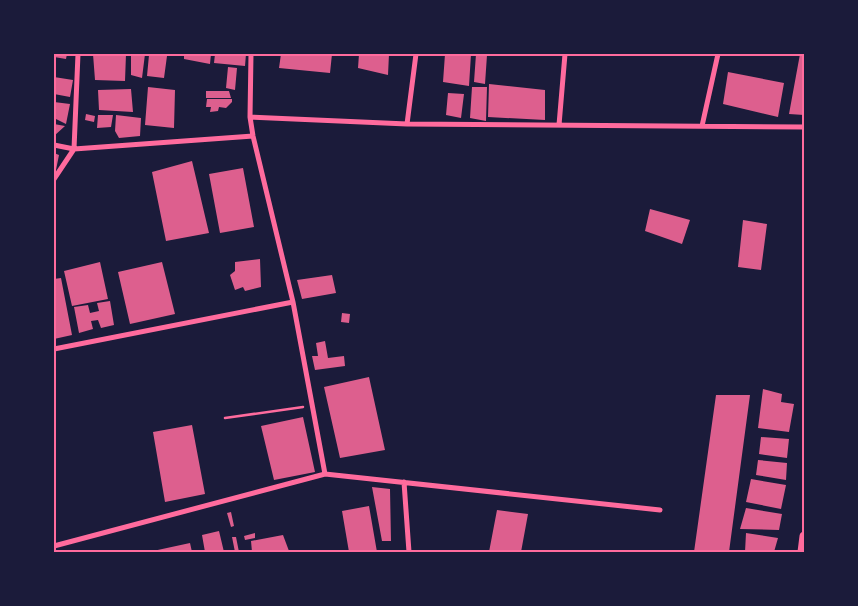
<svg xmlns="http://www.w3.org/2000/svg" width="858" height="606" viewBox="0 0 858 606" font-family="'Open Sans',sans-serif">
<rect width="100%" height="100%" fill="#1b1b3a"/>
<path fill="#dd5f8e" d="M54,54H67L66,59L54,57Z
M93,54H126L125,81L95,80Z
M131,54H145L142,78L131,75Z
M184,54H211L210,64L184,59Z
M215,54H246L245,66L214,63Z
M281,54H332L330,73L279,68Z
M359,54H389L388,75L358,68Z
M445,54H471L469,86L443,82Z
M476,54L487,55L485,84L474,82Z
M800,54H804V115L789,114Z
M149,55L167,56L164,78L147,76Z
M228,67L237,68L235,90L226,88Z
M728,72L784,83L778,117L723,104Z
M54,77L73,80L70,97L54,94Z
M489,84L545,90V120L488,117Z
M148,87L175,90L174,128L145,125Z
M472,87H487L486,121L470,118Z
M131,89L133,112L99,110L98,90Z
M206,91H229L231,98H206Z
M448,93L464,94L461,118L446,115Z
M207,99H232V102L226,108L219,107L218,111L210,112L211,107H206Z
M54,102L70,104L66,124L54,118Z
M86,114L95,116L94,122L85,120Z
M98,115H113L111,127L97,128Z
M116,115L141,118L140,136L119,138L115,131Z
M54,124L65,126L54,136Z
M54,153L59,155L55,175H54Z
M192,161L209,233L166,241L152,172Z
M243,168L254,227L220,233L209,174Z
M650,209L690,220L682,244L645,231Z
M743,220L767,224L761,270L738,267Z
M260,259L261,287L245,291L243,287L235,290L230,275L235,271V262Z
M100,262L108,299L72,306L64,271Z
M162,262L175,314L130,324L118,272Z
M332,275L336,293L302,299L297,280Z
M61,278L72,335L54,339V279Z
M110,301L114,325L101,328L98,320L91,321L93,329L79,333L74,307L88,305L90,313L99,311L97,303Z
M342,313L350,314L349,323L341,322Z
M325,341L328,358L344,356L345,366L315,370L312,356H318L316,343Z
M369,377L385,450L340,458L324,387Z
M763,389L782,394L781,402L794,404L789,432L758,428Z
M716,395H750L729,552H694Z
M303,417L315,472L274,480L261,426Z
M192,425L205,494L165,502L153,432Z
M761,437L789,439L787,458L759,454Z
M758,460L787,463L786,480L756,475Z
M751,479L786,485L781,509L746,502Z
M372,487L390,489L391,541H382Z
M369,506L377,552H349L342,511Z
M746,508L782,514L779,530L740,529Z
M497,510L528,514L521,552H489Z
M231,512L234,526L231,527L227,513Z
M219,531L224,552H205L202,535Z
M255,533V538L245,540L244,536Z
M746,533L778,538L774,552H745Z
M283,535L289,551L252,552L251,541Z
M232,537H236L239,552H235Z
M190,543L192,552H154L153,551Z"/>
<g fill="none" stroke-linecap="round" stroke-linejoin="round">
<path stroke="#ff6b9d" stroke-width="2.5" d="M225,418L303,407"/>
<path stroke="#ff6b9d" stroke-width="5" d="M251,54L250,117L253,136L293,302L325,474
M250,117L407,124L804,127
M407,124L416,54
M559,125L565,54
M702,126L718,54
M54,145L74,149L253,136
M54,179L74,149L78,54
M54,349L293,302
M404,482L409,552
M54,546L325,474L660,510"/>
<path stroke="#ff6b9d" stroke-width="9" d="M802,552L804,536"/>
</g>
<rect width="858" height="606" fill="none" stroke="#1b1b3a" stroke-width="110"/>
<rect x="55" y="55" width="748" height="496" fill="none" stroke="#ff6b9d" stroke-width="2"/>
</svg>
